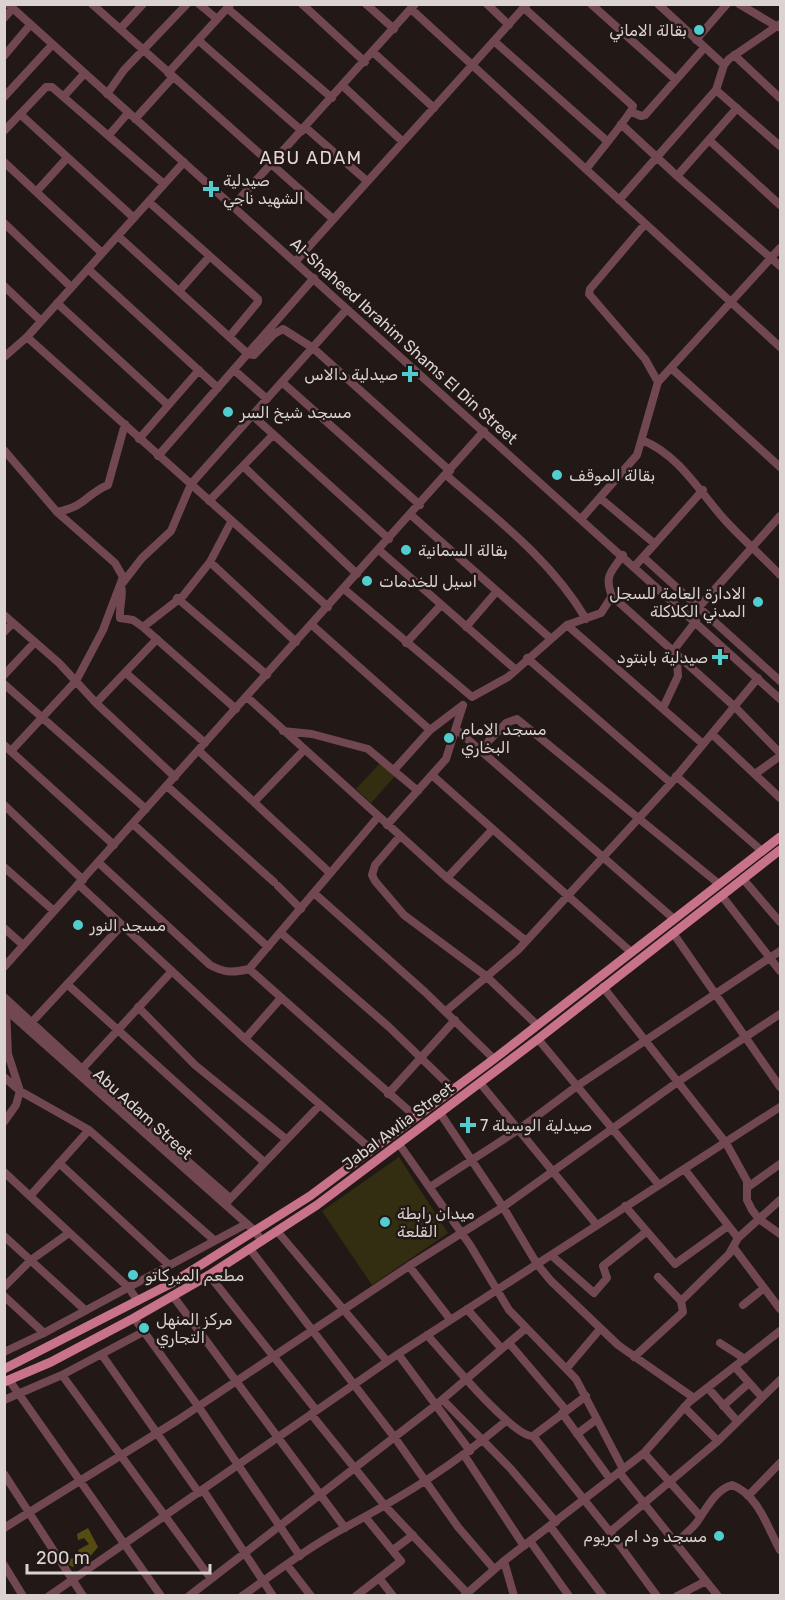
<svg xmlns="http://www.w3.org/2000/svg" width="785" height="1600" viewBox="0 0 785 1600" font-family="Rubik,Vazirmatn,sans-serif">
<rect width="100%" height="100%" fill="#221815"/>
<path fill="#332e11" d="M382,761L396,775L371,803L356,789Z
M399,1157L448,1233L372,1285L322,1211Z"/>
<path fill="#554c11" d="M88,1528L98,1547L88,1559L73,1567L69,1565L70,1559L79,1556L78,1550L89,1544L84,1538L78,1540L77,1534Z"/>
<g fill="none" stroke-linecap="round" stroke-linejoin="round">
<path stroke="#714852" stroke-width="8" d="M8,4L780,699
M92,4L333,219
M199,4L217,19
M302,4L365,62
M366,4L394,29
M487,4L509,25
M591,4L676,80
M658,4L724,65
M739,4L778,27
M227,8L332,98
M524,8L633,106C632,113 594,159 586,169
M411,9L780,347
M4,18L12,9
M120,29L143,4
M198,40L302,131
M696,40L727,4
M494,41L607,141
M373,52L434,108
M734,55L780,98
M4,56L30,25
M168,73L230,5
M343,86L403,142
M716,90L780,146
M107,94L124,70L187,4
M64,96L84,74
M4,97L52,45
M632,112L641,116L645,115L704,48
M20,114L134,218
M135,119L173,77
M621,124L677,176L780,266
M305,127L367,181
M4,131L46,87H52L164,184
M109,135L128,113
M709,140L780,205
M4,162L102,253
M677,176L737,108
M37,191L67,158
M619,200L716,90L724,65L729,59L780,24
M149,202L258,299V302L229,337
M233,206L415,4
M4,223L71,287
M645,224L590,289L589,294L645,359L658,382
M118,236L248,354L254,355L274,334L283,329L313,348L450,471
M296,261L527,4
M88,269L218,388
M4,286L41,321
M179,291L209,257
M57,303L168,405
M27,337L328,607
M4,357L27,337L184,162
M671,368L780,467
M234,370L267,399
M283,383L420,505
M252,415L389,539
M139,439L199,370
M642,440C679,455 699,491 724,519C742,539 762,556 780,575
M4,450L57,512L115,563L123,577L103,630L76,681L11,751
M158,456L314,278
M243,466L357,574
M446,475C498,520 551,560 586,619
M600,498L655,544
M209,501L273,435
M57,512C87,506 86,494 108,485L125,424
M411,515L550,638
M582,518L637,455L658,382L780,248
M379,550L516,670
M643,557L780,681
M210,562L296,642
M635,566L703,490
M344,589L472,697L508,677L567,625L601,613L612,596C604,576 611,572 623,555
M612,596L735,707L780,753
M177,598L267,675
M698,608L780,516
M4,615L59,663L96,703L175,777
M312,625L430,730
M567,625L703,744
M143,627L183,596L210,562L231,522
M466,627L497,591
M4,632L13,623
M406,643L441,605
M527,658L671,783
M126,673L205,743
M4,675L35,642
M4,684L146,809
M247,697L447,878L526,941
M96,703L157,639
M663,708L678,676L676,647L696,621
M236,709L143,627L133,620L120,618C119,605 124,596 121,585L142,558L171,531L191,484L347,309
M457,730L674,919
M283,731L312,734L368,749L418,791
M712,734L780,798
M4,745L114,845
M480,750L506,723L517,719L719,884
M199,751L330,873
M394,770L430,730L463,705
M755,774L780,756
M433,776L631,952
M676,776L762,851
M167,786L274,882
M255,801L304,750
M4,805L83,880
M133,824L268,947
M387,825L446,759L463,705
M400,836L375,865L372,875L375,881L404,915L486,976L537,1025
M99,863L210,965C225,973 233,973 249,969L378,817
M4,867L54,911
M447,878L492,830
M743,879L780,922
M78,884L245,1039L372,1150
M278,886L301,909
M314,893L425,992L494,1059
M722,896L780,971
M4,928L23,945
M281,933L389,1027L453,1089
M673,933L780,1087
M4,967L484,431
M249,969L416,1117
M67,984L264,1162
M603,987L726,1143L747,1181V1200L752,1210L759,1219L780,1234
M4,997L82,1069L230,1198
M138,1007L195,1065L286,1139
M4,1008L255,1231L262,1241
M446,1011L518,950L671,783L758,678
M32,1022L122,925
M245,1039L281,998
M538,1039L659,1185
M82,1069L172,971
M4,1077L20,1091L89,1130L214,1240
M480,1083L596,1224
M388,1094L455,1020
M440,1113L503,1207L537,1264L551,1281L618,1345L694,1398
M4,1122L16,1105L20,1091L8,1054L6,1009
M399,1144L470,1245L509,1310L576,1379L623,1469
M59,1163L169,1265
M685,1170L738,1238
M4,1172L128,1287L138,1301
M430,1187L518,1130L577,1086L780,951
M748,1187L780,1164
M30,1196L89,1130
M227,1202L320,1105
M625,1206L675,1264L728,1226
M277,1231L387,1361
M4,1236L85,1310
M734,1248L780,1309
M250,1249L395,1438L458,1527L494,1569
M551,1255L594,1293L607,1278L603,1266L646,1232
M409,1266L450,1319
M209,1275L316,1410
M4,1287L31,1260L69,1233
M4,1296L44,1333
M173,1296L345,1528
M681,1301L729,1254L738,1238L780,1200
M743,1305L764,1288
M467,1309L501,1348
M134,1318L198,1406L300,1556
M427,1335C444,1353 513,1438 533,1436L610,1532L657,1596
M509,1343L566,1410
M720,1343L745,1359
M4,1352L44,1333L246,1224
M398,1354L470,1451
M102,1355L199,1493
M634,1357L683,1312L681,1301L658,1277
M735,1367L762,1397
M567,1368L600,1329
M62,1375L143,1332
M9,1380L161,1596
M708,1388L737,1421
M4,1400L62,1375L211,1579
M443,1400L511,1469L556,1522
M723,1406L749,1383
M684,1407L718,1441
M562,1413L610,1479
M311,1414L386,1507L467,1593
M577,1434L597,1419
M533,1436L586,1396
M644,1453L700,1516
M464,1455L524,1546
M619,1472L718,1596
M4,1474L83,1596
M203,1490L273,1596
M748,1496L780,1463
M550,1526L603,1596
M4,1528L178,1420L409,1266L503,1207L679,1081L780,1014
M610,1532L718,1441L780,1380
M530,1541L569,1596
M677,1542C683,1536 692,1529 697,1522C707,1508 715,1490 732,1485C758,1494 768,1529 780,1550
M393,1550L413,1535
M504,1561L514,1596
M4,1565L23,1596
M287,1565L311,1596
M379,1578L393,1596
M49,1596L398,1354L780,1107
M189,1596L436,1405L525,1329
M242,1596C276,1572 309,1547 346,1527C407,1494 452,1466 506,1421
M356,1596L401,1561L366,1518
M464,1596L504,1561L644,1453L689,1402L780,1331
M677,1596L706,1581"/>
<path stroke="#c8738a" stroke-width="9" d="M4,1369L172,1283L310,1196L494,1059L780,837
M4,1382L51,1362L134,1318L209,1275L317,1205L538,1039L780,850"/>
</g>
<g fill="#52cdcf" stroke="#221815" stroke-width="2">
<circle cx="699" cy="30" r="6"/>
<path d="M208 180h6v6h6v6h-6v6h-6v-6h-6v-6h6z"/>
<path d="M407 365h6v6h6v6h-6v6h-6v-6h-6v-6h6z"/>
<circle cx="228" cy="412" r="6"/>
<circle cx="557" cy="475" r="6"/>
<circle cx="406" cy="550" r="6"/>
<circle cx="367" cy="581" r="6"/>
<circle cx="758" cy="602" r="6"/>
<path d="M717 648h6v6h6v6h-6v6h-6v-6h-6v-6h6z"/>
<circle cx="449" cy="738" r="6"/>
<circle cx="78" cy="925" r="6"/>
<path d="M465 1116h6v6h6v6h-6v6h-6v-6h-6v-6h6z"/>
<circle cx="385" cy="1222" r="6"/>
<circle cx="133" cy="1275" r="6"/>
<circle cx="144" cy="1328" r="6"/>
<circle cx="719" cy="1536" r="6"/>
</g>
<g text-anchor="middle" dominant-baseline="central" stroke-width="5" stroke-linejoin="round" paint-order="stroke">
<g font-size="16" fill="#dad3d1" stroke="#221815" text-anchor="start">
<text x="687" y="30" text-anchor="end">بقالة الاماني</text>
<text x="223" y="180">صيدلية<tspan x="223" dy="18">الشهيد ناجي</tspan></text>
<text x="398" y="374" text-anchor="end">صيدلية دالاس</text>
<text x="240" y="412">مسجد شيخ السر</text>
<text x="569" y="475">بقالة الموقف</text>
<text x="418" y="550">بقالة السمانية</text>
<text x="379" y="581">اسيل للخدمات</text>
<text x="746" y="593" text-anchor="end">الادارة العامة للسجل<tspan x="746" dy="18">المدني الكلاكلة</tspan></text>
<text x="708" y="657" text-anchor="end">صيدلية بابنتود</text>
<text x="461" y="729">مسجد الامام<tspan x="461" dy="18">البخاري</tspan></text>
<text x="90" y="925">مسجد النور</text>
<text x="480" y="1125">صيدلية الوسيلة 7</text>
<text x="397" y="1213">ميدان رابطة<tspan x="397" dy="18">القلعة</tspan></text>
<text x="145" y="1275">مطعم الميركاتو</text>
<text x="156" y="1319">مركز المنهل<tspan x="156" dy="18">التجاري</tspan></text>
<text x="707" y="1536" text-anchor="end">مسجد ود ام مريوم</text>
</g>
<g font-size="16" fill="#dad3d1" stroke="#221815">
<text transform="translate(404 341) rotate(42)">Al-Shaheed Ibrahim Shams El Din Street</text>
<text transform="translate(143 1114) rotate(42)">Abu Adam Street</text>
<text transform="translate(398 1126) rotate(-37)">Jabal Awlia Street</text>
</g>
<g font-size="18" letter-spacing="1.5" fill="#e5d7d3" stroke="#221815">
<text x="311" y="158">ABU ADAM</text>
</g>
</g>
<rect width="785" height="1600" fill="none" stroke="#dad3d1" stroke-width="12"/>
<path d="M27 1564v9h183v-9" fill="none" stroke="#dad3d1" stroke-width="3"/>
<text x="36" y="1564" font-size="18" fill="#dad3d1" stroke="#221815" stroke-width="4.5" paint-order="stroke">200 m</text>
</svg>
